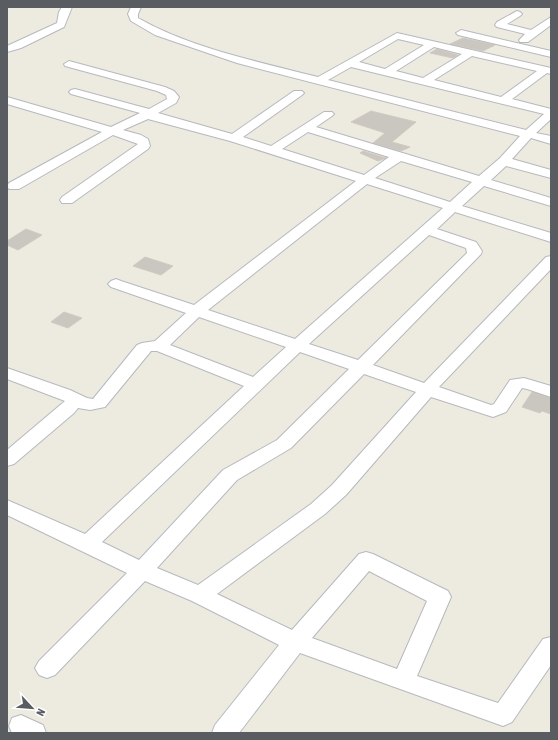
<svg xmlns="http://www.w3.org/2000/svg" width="558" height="740" viewBox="0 0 558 740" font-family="'Asap Condensed',sans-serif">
<rect width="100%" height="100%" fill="#edeae0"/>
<path fill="#cac6c0" stroke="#d1cbbf" d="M463,38L495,45L483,51L450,44Z
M437,49L458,55L453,58L430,53Z
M371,111L416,122L392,142L410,147L401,151L373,143L385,133L351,122Z
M363,151L386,158L378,161L360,153Z
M26,229L42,235L18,250L7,245V241Z
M145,257L173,266L161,275L133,266Z
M64,312L82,318L68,328L51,322Z
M532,392L551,398V414L542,411L540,413L522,407Z"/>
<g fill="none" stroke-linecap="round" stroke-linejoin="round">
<g stroke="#b6b9be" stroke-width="2">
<path id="minor" d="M62,7H72L64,27L21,48L7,52V46L57,23L59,12Z
M131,7H141L138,14V18C191,48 259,62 318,77L397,33L551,68V74L547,73L512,99L551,109V119L536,133L551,136V144L531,138L512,159L551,170V178L506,166L491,180L551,198V206L484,186L462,206L551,233V242L455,212L437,229L476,242L482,251L481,254L373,365L424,383L546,257L551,256V269L439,387L491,405L494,404L510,380L524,378L551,386V397L527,389L522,388L506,412L493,417L431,397L346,495L325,514L217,594L292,630L359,554L366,552L373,554L448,591L451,597L417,676L498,703L543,639L551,637V665L512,722L503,726L300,653L239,733H212L215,725L279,645L192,601L145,581L55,675L47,678L39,675L35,668L39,661L127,573L7,515V500L85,534L244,386L157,351H151L105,407L90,410L78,408L74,413L14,464L7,466V450L65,401L7,379V368L70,390L87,398L93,399L137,345L142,343L155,341L186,313L111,287L108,284L111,281L116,279L121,281L194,305L356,181L230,141L148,119L123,130L141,135L148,139L150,146L148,149L72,203H62L60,200L62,197L138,144L113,135L19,189H9L7,186L9,183L102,132L7,104V97L111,127L140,113L71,94L69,92L71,90L75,89L149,109L167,99L166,95L157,91L65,66L64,64L69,61L165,87L174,91L179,97L176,103L158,113L232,134L294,91H302L304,93L302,95L243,137L271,146L324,112H332L334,114L332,116L316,127L479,176L500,158L520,136L237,63L155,35L131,21L128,14ZM398,39L424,45L385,69L359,62ZM434,47L462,54L423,78L396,71ZM472,56L537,71L501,97L434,80ZM351,67L544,114L526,130L328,80ZM308,132L389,157L364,175L282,149ZM401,161L472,182L450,202L375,178ZM367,184L443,208L295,339L208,310ZM429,235L466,248L467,253L358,360L309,344ZM199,317L286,347L253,377L170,345ZM300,352L349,369L277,440L223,470L139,560L102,542ZM364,374L416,392L332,485L311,504L198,585L157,568L237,480L291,448ZM369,571L427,601L397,669L312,638Z
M517,11L520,12L522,14L520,16L507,24L531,30L551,17V25L528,42H520L519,40L525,34L497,27L495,25L497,22Z
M461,30L551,51V57L458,35L456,33Z
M21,715L43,725L46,733H12L9,726L12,718Z"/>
</g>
<use href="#minor" fill="#fff" fill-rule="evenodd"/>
</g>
<rect width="558" height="740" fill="none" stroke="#595d62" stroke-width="16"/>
<g transform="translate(32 708) rotate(116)" stroke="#ffffff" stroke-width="3" paint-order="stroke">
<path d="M0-3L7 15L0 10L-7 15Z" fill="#595d62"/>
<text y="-6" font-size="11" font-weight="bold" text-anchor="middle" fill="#595d62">N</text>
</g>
</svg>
